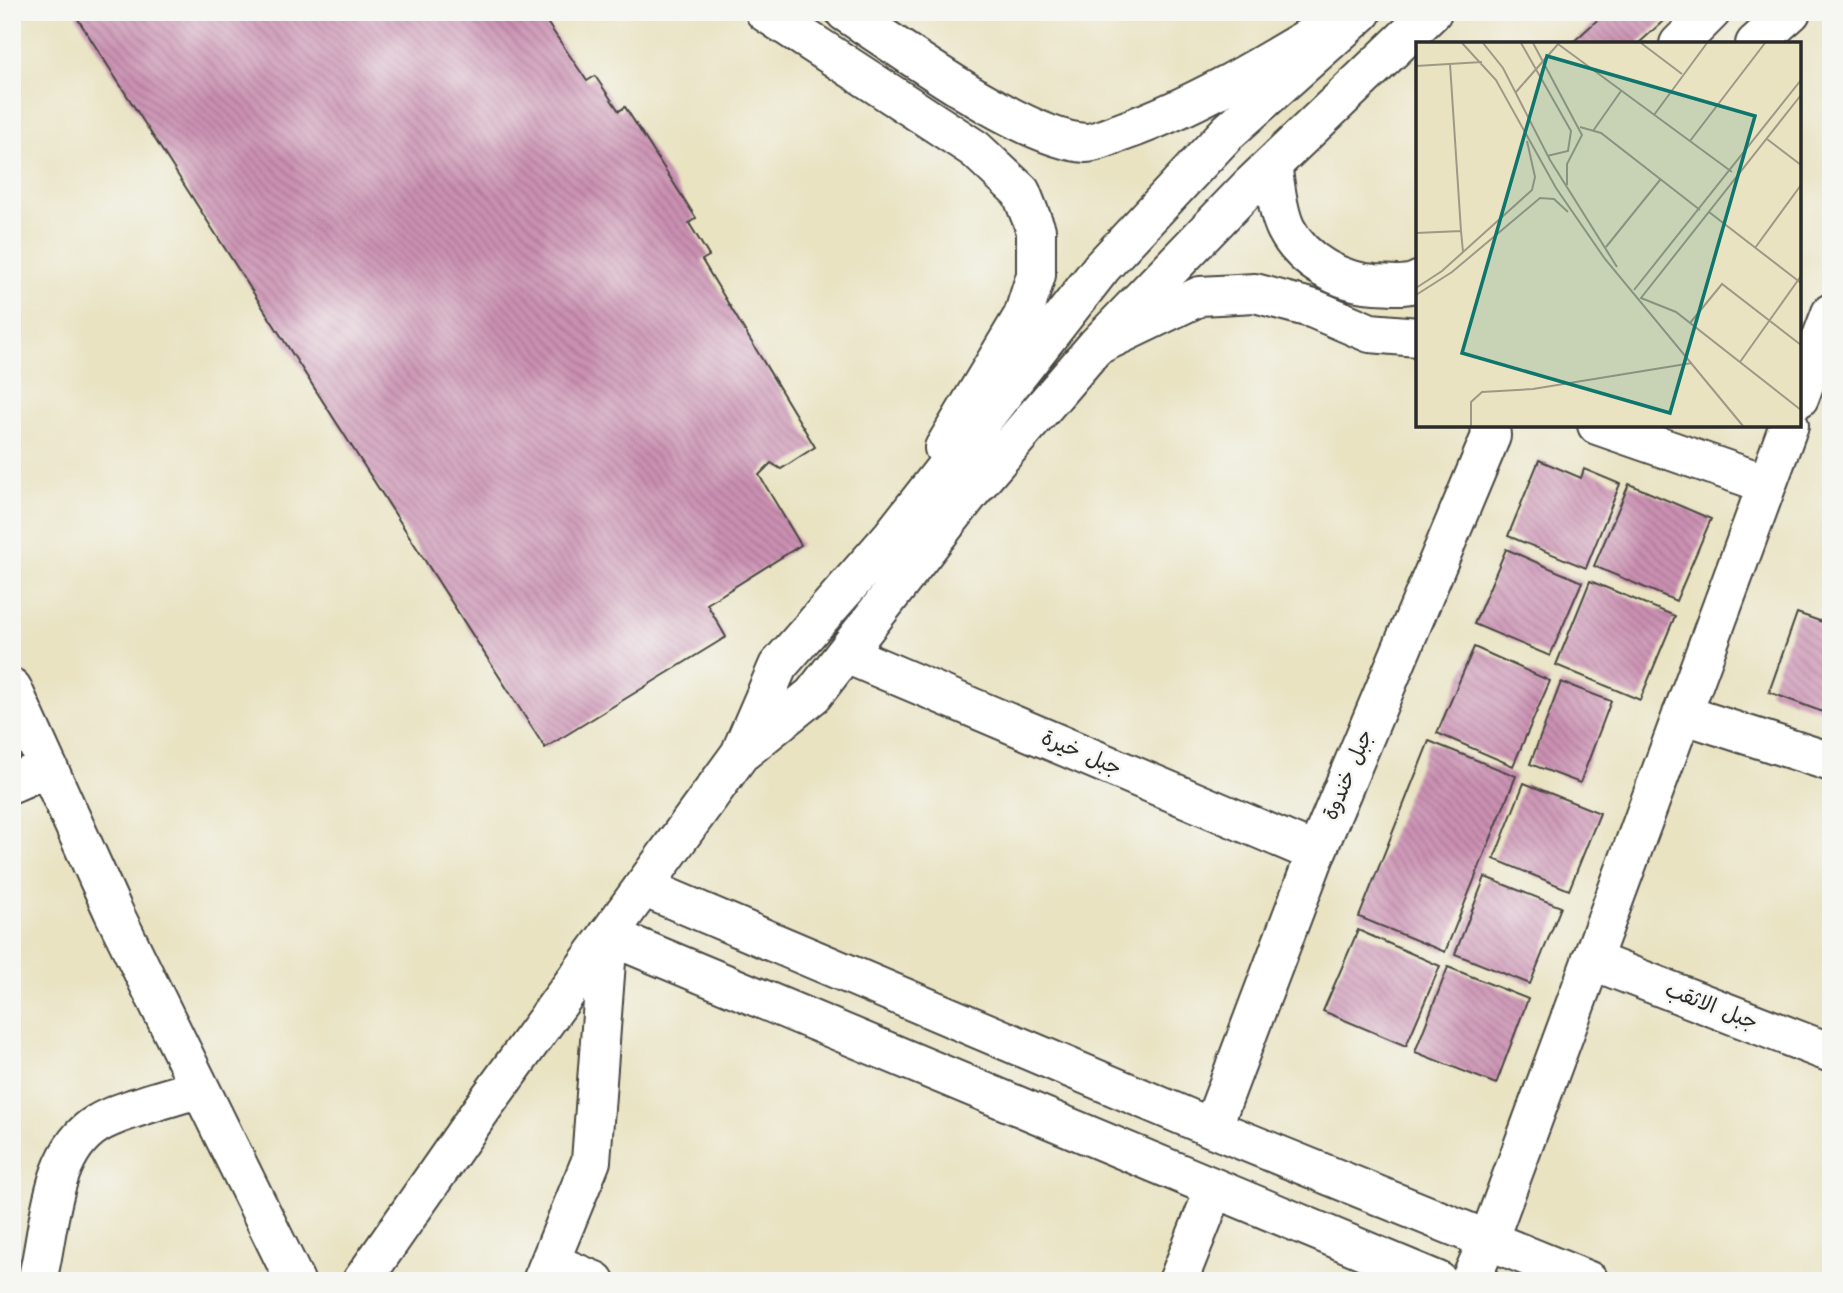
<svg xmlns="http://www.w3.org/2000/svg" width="1843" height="1293" viewBox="0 0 1843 1293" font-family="Kalam,'Playpen Sans Arabic',sans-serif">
<defs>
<pattern id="building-back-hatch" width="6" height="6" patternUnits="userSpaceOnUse" patternTransform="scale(1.75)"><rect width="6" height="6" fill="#cb90b2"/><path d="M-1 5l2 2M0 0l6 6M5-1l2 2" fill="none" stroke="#a57691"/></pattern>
</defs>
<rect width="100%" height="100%" fill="#f6f6f2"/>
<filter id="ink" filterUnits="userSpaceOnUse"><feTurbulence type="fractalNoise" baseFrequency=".0143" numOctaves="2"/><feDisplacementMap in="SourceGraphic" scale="14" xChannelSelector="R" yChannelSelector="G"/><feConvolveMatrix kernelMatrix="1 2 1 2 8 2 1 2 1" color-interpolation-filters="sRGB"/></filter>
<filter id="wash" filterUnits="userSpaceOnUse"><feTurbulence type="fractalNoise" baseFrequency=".00686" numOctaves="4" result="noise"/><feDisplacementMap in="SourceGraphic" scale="28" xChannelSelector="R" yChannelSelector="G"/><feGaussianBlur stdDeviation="1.57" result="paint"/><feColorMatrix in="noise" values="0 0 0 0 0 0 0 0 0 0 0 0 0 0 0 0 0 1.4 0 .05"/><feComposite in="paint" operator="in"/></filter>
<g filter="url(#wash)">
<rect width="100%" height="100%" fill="#e9e3c2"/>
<g id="blocks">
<path fill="url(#building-back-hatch)" d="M81,12H540L587,81L595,76L619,111L625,107L696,218L689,223L709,256L702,260L815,447L781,469L771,463L759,475L801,545L707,604L726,637L545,748L76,16Z
M1606,12H1673L1638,44H1571Z
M1539,460L1581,478L1584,469L1620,484L1586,568L1508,536Z
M1629,484L1711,519L1676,601L1594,566Z
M1506,549L1582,582L1550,656L1474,624Z
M1590,581L1675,616L1640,700L1556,665Z
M1830,581H1831V608L1822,605Z
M1797,613L1831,625V715L1769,692Z
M1474,647L1550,681L1513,766L1437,733Z
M1561,682L1611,701L1580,783L1530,764Z
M1429,741L1516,776L1445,952L1359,917Z
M1524,783L1600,813L1569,890L1494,859Z
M1485,877L1561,907L1530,984L1455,954Z
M1358,930L1440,966L1406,1046L1323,1011Z
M1448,967L1528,999L1496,1084L1415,1052Z"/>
</g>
</g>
<g filter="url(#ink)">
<use href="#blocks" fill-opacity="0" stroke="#484742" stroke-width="2"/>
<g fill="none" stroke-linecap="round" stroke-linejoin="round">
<g stroke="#484742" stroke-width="42">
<path id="minor" d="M765,12L975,149L1021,192L1036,230V275L1023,316L944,448
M845,12C901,48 1024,140 1086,143C1097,143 1111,135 1122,132C1201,104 1271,60 1343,17
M1679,44L1711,12
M1755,44L1791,12
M1272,166C1276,186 1277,211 1286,229C1303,262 1340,282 1375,284C1389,284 1405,288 1418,281
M1098,345L1200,296L1255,293L1314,309L1370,333L1418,337
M1799,398L1831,313
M1597,425L1767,484
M846,654L1316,853
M12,688L113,911L295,1281
M1682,714L1831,762
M12,783L48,767
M643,887L1212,1128L1589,1281
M1591,960L1831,1053
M1212,1128L1316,853L1491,436L1490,425
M550,1262L595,1281
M39,1272C50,1224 51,1152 97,1124C119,1110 173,1097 200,1088
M542,1281L591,1161L608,935L1438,1281
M1178,1281L1215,1188
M1470,1281L1488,1241L1789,425"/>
</g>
<g stroke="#484742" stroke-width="42">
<path id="major" d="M744,751L813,695L969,494L1096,346L1249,187L1432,12
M362,1281L486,1103L740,754L778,666L892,536L1102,267L1228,132L1362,12"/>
</g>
<use href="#minor" stroke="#fff" stroke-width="38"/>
<use href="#major" stroke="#fff" stroke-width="38"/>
</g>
</g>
<g text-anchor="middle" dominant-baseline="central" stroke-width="5" stroke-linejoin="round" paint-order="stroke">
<g font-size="21" fill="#2b2b2b" stroke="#f6f6f2">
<text transform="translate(1081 754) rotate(23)">جبل خيرة</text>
<text transform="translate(1349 775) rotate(-67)">جبل خندوة</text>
<text transform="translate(1711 1007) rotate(21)">جبل الاثقب</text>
</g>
</g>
<g transform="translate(1416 42)">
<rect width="385" height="385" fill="#e9e3c2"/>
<path fill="none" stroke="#9d9986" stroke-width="2" d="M46,1L80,38L140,146L189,217L327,384M67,1L87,26L134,118L201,225M105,1L155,89L152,109L131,114M117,1L166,93L151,122V143M225,1L266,32M142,2L316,130M0,24L66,20M100,50L143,1M385,53L225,256L260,270L385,368M238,73L291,1M164,85L185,91L284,168M177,89L205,49M351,97L385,123M274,99L349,1M293,170L385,241M45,189L47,210M0,191L45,189L34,22M190,205L244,138M339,206L385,143M0,246L26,229L116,148L119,135L111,99M218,248L385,38M0,253L36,230L124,156L138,157L152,170M274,281L306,242L385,303M324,320L385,234M55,384V360L66,350L117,347L276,321"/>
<path fill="#0f766e" fill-opacity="0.15" stroke="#0f766e" stroke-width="3.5" d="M131,14L339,74L254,371L46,311Z"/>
<rect width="385" height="385" fill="none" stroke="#2b2b2b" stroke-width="3.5"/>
</g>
<rect width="1843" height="1293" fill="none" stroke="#f6f6f2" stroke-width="42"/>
</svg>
